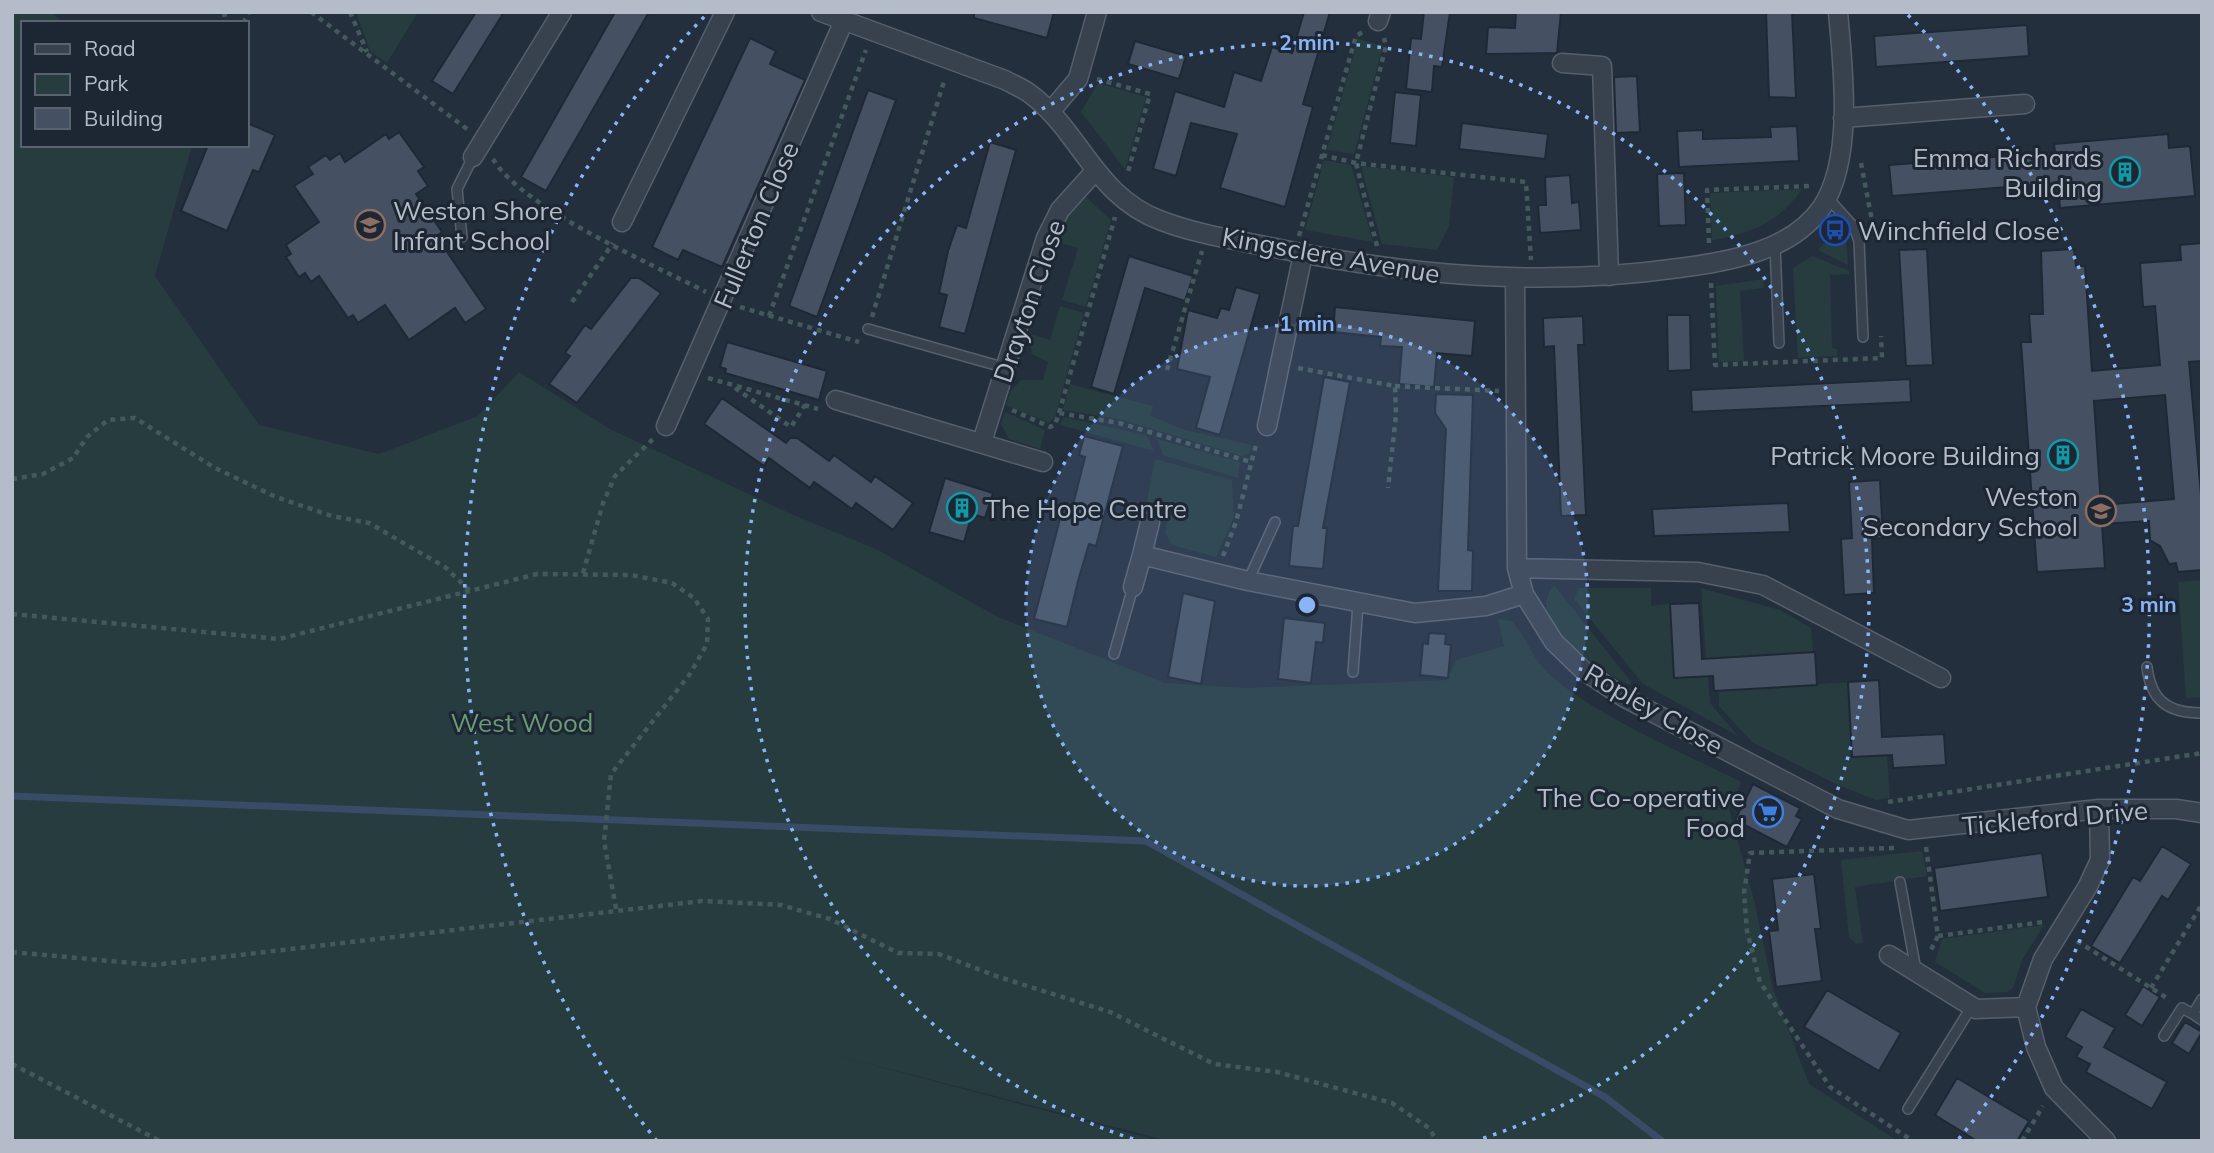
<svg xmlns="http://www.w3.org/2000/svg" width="2214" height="1153" viewBox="0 0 2214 1153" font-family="Mulish,sans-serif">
<rect width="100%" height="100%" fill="#242f3e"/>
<path fill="#263c3f" d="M12,12H52L63,23H23V145H192L155,276L259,425L379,454L478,416L519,372L610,429L791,514L878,550L998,617L1165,683L1245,688L1447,680L1456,660L1504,646L1498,619L1512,621C1525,636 1531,655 1545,670C1588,713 1686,754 1741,782L1729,809L1755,904L1773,989L1809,1084L1898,1141H1169L835,1055L1160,1141H12Z
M356,12H418L387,63L370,51Z
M1358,39L1383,46L1354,154L1327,150Z
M1098,83L1146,97L1125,169L1081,112Z
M1324,160L1351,165L1373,242L1305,230Z
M1361,166L1454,177L1449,226L1437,250L1382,244Z
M1802,189C1780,222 1751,233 1712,240L1710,193Z
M1086,197L1111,220L1086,307L1062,300L1078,248L1054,241L1068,212Z
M1839,227L1846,239L1848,265L1818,250Z
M1812,256L1849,271V274L1830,275L1832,348L1837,349V356L1798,358L1793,268Z
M1763,279L1764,288L1740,291L1744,361L1719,362L1716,286Z
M1060,306L1084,313L1055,417L1049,423L1006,405L1011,391L1021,380H1043L1048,362L1032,354L1027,333L1050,340Z
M1070,384L1153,406L1151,416L1185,430L1252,445L1250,453L1242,456L1119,419L1063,410Z
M1005,412L1045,430L1040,449L1009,439L1001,424Z
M1063,417L1146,435L1154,451L1060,425Z
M1157,439L1240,462L1238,478L1163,455Z
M1155,459L1232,480L1234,517L1216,557L1172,545L1165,533L1168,518L1145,511Z
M2202,580V697L2186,698L2178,582Z
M1554,585L1632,683L1629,685C1600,669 1521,625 1554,585Z
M1579,588H1651V606L1670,604L1674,678L1708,677L1710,703L1738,736L1643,684L1574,599Z
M1701,588L1780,610L1811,628L1813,652L1706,659Z
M1848,682L1852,757L1887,755L1890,798L1876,800L1838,785L1753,743L1719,706V691Z
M1922,851L1927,876L1855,887L1863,943L1856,944L1849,937L1841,860Z
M2044,925L2022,960L2013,988L2007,992L1985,993L1935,962L1942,939Z"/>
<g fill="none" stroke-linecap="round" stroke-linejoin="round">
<path stroke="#394c67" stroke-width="7" d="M12,796L1146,841L1605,1097L1662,1141"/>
</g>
<path fill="#455162" stroke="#1f2835" stroke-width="2" fill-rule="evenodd" d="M476,12H504L453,94L432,81Z
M615,12H649L546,191L521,177Z
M974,12H1054L1047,38L974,18Z
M1304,12H1330L1303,104L1313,107L1285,207L1220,188L1237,134L1191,123L1176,176L1153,169L1175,91L1224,107L1234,72L1261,81L1272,47L1292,53Z
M1424,12H1450L1442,67L1434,66L1432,92L1406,89L1411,38L1421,39Z
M1516,12H1561L1557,53L1486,54L1488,27L1515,28Z
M1766,12H1792L1796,98L1769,97Z
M2027,25L2029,56L1876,67L1874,36Z
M750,38L776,51L770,64L805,80L722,267L683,250L678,260L652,247Z
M1135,41L1186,56L1179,79L1128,64Z
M1637,76L1640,132L1616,133L1614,77Z
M868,90L896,100L817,317L789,306Z
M1395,92L1421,95L1416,146L1390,143Z
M247,123L275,135L259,172L253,170L227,231L181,211L208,145H247Z
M1462,123L1548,134L1545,159L1459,149Z
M1797,126L1799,161L1679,167L1677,131L1703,130V139L1771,137L1770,127Z
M399,132L424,167L418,171L428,186L416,194L442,232L438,235L443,246L486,309L465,323L455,308L409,340L385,305L358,323L353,315L348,318L319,276L311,282L305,273L299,277L286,257L291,254L286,245L319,222L294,186L313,174L308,167L326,155L330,160L340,153L345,162L386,134L389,139Z
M2168,134L2169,148L2190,146L2195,196L2060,208L2058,183L1892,196L1889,165L2055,152L2054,144Z
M990,142L1016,150L965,334L939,327L947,295L939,293L948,251L957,225L966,228Z
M1684,173L1686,225L1659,226L1657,174Z
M1570,175L1572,203L1579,202L1581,230L1540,233L1538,205H1546L1545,177Z
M2202,243V361L2189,362L2202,506V570L2178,572L2176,563L2169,564L2160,546L2150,540L2149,521L2102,524L2105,568L2037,572L2021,342H2031L2029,314H2043L2041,251L2074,249L2076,266H2085L2092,371L2160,365L2155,306L2143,307L2140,263L2181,260L2180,245ZM2165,395L2174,499L2101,505L2094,401Z
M1927,249L1933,365L1906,366L1899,250Z
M1129,256L1193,276L1185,301L1145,288L1114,394L1091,387Z
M631,278H639L661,293L577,403L549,384L570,356L565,353L585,325L591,329Z
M1236,287L1260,294L1220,435L1196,428L1210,377L1177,369L1188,310L1217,318L1221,308L1229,310Z
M1335,307L1475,321L1472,356L1437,353L1434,387L1399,384L1402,347L1380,346L1381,337L1333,332Z
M1667,315H1690L1691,370L1668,371Z
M1583,316L1584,345H1578L1586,515L1561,516L1554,346L1544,347L1543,318Z
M727,342L827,371L819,400L725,373L726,369L720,367Z
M1324,377L1350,382L1323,528H1327L1323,569L1289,566L1293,526H1298Z
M1910,379L1911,402L1692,412L1691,390Z
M1436,394L1473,395L1468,550L1473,551L1472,591H1438L1446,429L1435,413Z
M722,398L786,443L790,438H797L829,461L834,455L871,482L875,476L913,503L893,530L856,503L852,509L814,482L810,488L769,458L764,466L704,424Z
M1084,436L1123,446L1096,546L1089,544L1078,581L1067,627L1034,619L1061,515L1070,517L1085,457L1079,455Z
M945,478L993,493L985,518L972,514L964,542L929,532Z
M1880,480L1883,538L1872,539L1874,593L1844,595L1841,539L1852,538L1849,482Z
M1788,503L1790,532L1654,536L1652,509Z
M1183,593L1215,601L1201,684L1168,677Z
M1699,603L1702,659L1815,652L1817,685L1714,691L1713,676L1674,678L1670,604Z
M1284,618L1325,623L1323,643L1316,642L1311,683L1278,679Z
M1429,633L1446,634L1445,644L1451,645L1448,678L1420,675L1423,643L1428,644Z
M1879,680L1882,737L1944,734L1946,765L1893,768L1892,755L1852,757L1848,682Z
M1753,784L1800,808L1796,816L1802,819L1787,847L1735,820Z
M2162,846L2191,864L2168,900L2162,896L2120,963L2091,946L2133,877L2140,881Z
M2042,853L2048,897L1940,911L1934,868Z
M1814,874L1821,929H1815L1822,981L1776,987L1769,931L1778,930L1772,879Z
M2143,986L2160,997L2142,1026L2125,1015Z
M1827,990L1901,1033L1879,1071L1804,1027Z
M2081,1009L2115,1028L2104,1047L2167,1082L2152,1109L2086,1072L2090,1064L2076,1057L2082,1047L2065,1037Z
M2185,1022L2202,1032L2189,1054L2172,1043Z
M1957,1078L2029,1121L2017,1141H1977L1935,1115Z"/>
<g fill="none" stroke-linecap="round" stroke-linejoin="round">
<g stroke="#565f6c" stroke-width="12">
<path id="service" d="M1827,197L1854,227L1859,241L1863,337
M462,237L457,189L473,157
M1775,245L1779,343
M868,329L1006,368
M1248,581L1275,522
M1114,654L1133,587
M2147,667C2151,701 2168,713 2202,713
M1353,672L1358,604
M1900,882L1916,970
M2202,999L2193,1014L2202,1020
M2164,1036L2182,1008L2193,1014
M1908,1109L1972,1006"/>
</g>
<g stroke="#565f6c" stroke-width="21">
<path id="minor" d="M821,12L1005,80C1012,84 1022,88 1029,93C1081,131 1095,197 1162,221C1199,235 1241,241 1280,249C1413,276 1544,287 1679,268C1729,261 1791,252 1822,207C1854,158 1843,68 1838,12
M1378,21L1381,12
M1562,63L1602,66L1609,276
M1050,112L1078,79L1097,12
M1843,118L2025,104
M473,157L562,12
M622,222L725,12
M1515,279L1517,568L1524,594L1554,642L1583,670L1625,698L1838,809L1908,830L2099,809H2176L2202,813
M836,400L1043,462
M666,426L843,23
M1267,426L1303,254
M982,442L1046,238L1060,210L1095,171
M1150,522L1142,555L1248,581L1415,613L1486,606L1524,594
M1517,568L1698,572L1763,585L1941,678
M1133,587L1142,555
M2099,809L2100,860L2088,886L2043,959L2026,1007L2036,1047L2054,1088L2106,1141
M1889,955L1976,1009L2026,1007"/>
</g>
<path stroke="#44595c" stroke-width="4.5" stroke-dasharray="5 5" stroke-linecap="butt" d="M224,12L226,23
M311,12L467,129
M350,12L367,52
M243,23L249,12
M1097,79L1150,94L1127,175
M1322,155L1356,163L1526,182L1531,260
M493,159C522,208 652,264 706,292
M1861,163L1873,226
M1299,236L1356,36L1363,32
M1709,243L1707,190L1810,186
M1377,246L1356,163L1386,46L1384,38
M1711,283L1715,365L1882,358L1881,336
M572,302L613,243
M740,307L859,342
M769,316L866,50
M872,317L945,78
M1298,368L1395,386L1396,415L1388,488
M1167,370L1202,251
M708,378L818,409
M1395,386L1499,391
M735,388L791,427L805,405
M1012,410L1050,427L1055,425L1059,413L1119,423L1251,462
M1059,413L1115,217
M12,479L43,474L73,458L87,437L108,420L135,418L215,468L276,497L332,516L369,523L445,567L470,591
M1223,556L1236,522L1257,441
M583,573L603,503L615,476L653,439
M12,614L279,639L537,574L631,575L672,583L694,598L708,619L707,644L690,674L611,774L604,841L616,909
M1888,802L2202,753
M1926,847L1938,936L1929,954
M1894,848L1750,853L1744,893L1747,931L1760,982L1830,1087L1913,1141
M1938,936L2043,922
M2077,941L2170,1000
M12,952L154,965L702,901L781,905L830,919L898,953L939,954L996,976L1110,1012L1214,1064L1277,1072L1392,1103L1429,1128L1437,1141
M2151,988L2202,904
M12,1064L160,1141
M2022,1141L2043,1106"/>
<use href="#service" stroke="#38414e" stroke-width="9"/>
<use href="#minor" stroke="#38414e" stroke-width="18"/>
</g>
<circle cx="1307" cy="605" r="281" fill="#8ab4f8" fill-opacity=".12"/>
<g fill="none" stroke="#8ab4f8" stroke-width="3.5" stroke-dasharray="3.5 7">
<circle cx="1307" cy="605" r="281"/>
<path d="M1133 1139A562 562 0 1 1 1481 1139"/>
<path d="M657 1141A842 842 0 0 1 706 15M1908 15A842 842 0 0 1 1957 1141"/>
</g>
<defs>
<g id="building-ring" transform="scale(1.575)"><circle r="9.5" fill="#1d2633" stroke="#0f9aa8" stroke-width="1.5"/><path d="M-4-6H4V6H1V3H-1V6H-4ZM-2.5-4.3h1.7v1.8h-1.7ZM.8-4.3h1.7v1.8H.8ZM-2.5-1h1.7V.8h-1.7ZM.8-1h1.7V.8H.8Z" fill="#0f9aa8"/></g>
<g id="school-ring" transform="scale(1.575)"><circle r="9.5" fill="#1d2633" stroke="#8d6e63" stroke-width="1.5"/><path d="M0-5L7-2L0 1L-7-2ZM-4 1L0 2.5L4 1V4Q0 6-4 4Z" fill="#8d6e63"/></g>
<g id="bus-ring" transform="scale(1.575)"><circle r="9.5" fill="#1d2633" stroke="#1a4fb4" stroke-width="1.5"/><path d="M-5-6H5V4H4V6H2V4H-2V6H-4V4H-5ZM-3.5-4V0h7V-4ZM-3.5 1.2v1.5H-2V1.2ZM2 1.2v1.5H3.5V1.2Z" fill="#1a4fb4"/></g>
<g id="supermarket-ring" transform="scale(1.575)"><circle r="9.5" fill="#1d2633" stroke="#3f7fe0" stroke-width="1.5"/><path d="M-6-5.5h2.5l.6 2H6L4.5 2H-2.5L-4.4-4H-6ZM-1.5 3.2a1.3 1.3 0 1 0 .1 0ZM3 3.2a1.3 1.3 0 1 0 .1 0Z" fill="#3f7fe0"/></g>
</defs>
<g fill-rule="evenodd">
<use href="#building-ring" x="2125" y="172"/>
<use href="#school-ring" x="370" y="225"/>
<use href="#bus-ring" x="1835" y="230"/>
<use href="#building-ring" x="2063" y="455"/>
<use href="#building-ring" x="962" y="508"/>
<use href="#school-ring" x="2101" y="511"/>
<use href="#supermarket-ring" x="1768" y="812"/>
</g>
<g text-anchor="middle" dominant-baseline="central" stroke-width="6" stroke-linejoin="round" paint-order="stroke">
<g font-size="26" fill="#b4bcc9" stroke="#1d2633" text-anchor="end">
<text x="2102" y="157">Emma Richards<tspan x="2102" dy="30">Building</tspan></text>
<text x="393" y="210" text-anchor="start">Weston Shore<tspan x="393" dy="30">Infant School</tspan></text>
<text x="1858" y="230" text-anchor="start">Winchfield Close</text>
<text x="2040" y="455">Patrick Moore Building</text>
<text x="2078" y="496">Weston<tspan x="2078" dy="30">Secondary School</tspan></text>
<text x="985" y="508" text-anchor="start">The Hope Centre</text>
<text x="1745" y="797">The Co-operative<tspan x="1745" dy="30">Food</tspan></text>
</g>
<g font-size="26" fill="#b4bcc9" stroke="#1d2633">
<text transform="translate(756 225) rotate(-67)">Fullerton Close</text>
<text transform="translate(1331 255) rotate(10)">Kingsclere Avenue</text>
<text transform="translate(1029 301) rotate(-71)">Drayton Close</text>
<text transform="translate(1654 709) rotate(30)">Ropley Close</text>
<text transform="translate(2055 818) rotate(-5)">Tickleford Drive</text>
</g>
<g font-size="26" fill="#6b9a76" stroke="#1d2633">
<text x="522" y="722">West Wood</text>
</g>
</g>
<circle cx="1307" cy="605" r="10" fill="#8ab4f8" stroke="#1d2633" stroke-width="3.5"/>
<g font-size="21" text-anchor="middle" font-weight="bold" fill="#8ab4f8" stroke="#1d2633" stroke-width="6" stroke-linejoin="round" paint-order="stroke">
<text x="1307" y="50">2 min</text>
<text x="1307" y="331">1 min</text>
<text x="2149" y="612">3 min</text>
</g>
<rect width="2214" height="1153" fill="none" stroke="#b4bcc9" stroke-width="28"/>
<rect x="21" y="21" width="228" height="126" fill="#1d2633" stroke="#59626f" stroke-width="2"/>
<rect x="35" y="44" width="35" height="10" fill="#38414e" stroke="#59626f" stroke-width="2"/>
<text x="84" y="56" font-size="21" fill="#b4bcc9">Road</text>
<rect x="35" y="74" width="35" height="21" fill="#263c3f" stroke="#59626f" stroke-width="2"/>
<text x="84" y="91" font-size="21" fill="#b4bcc9">Park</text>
<rect x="35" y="108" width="35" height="21" fill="#455162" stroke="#59626f" stroke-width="2"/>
<text x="84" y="126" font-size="21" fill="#b4bcc9">Building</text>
</svg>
